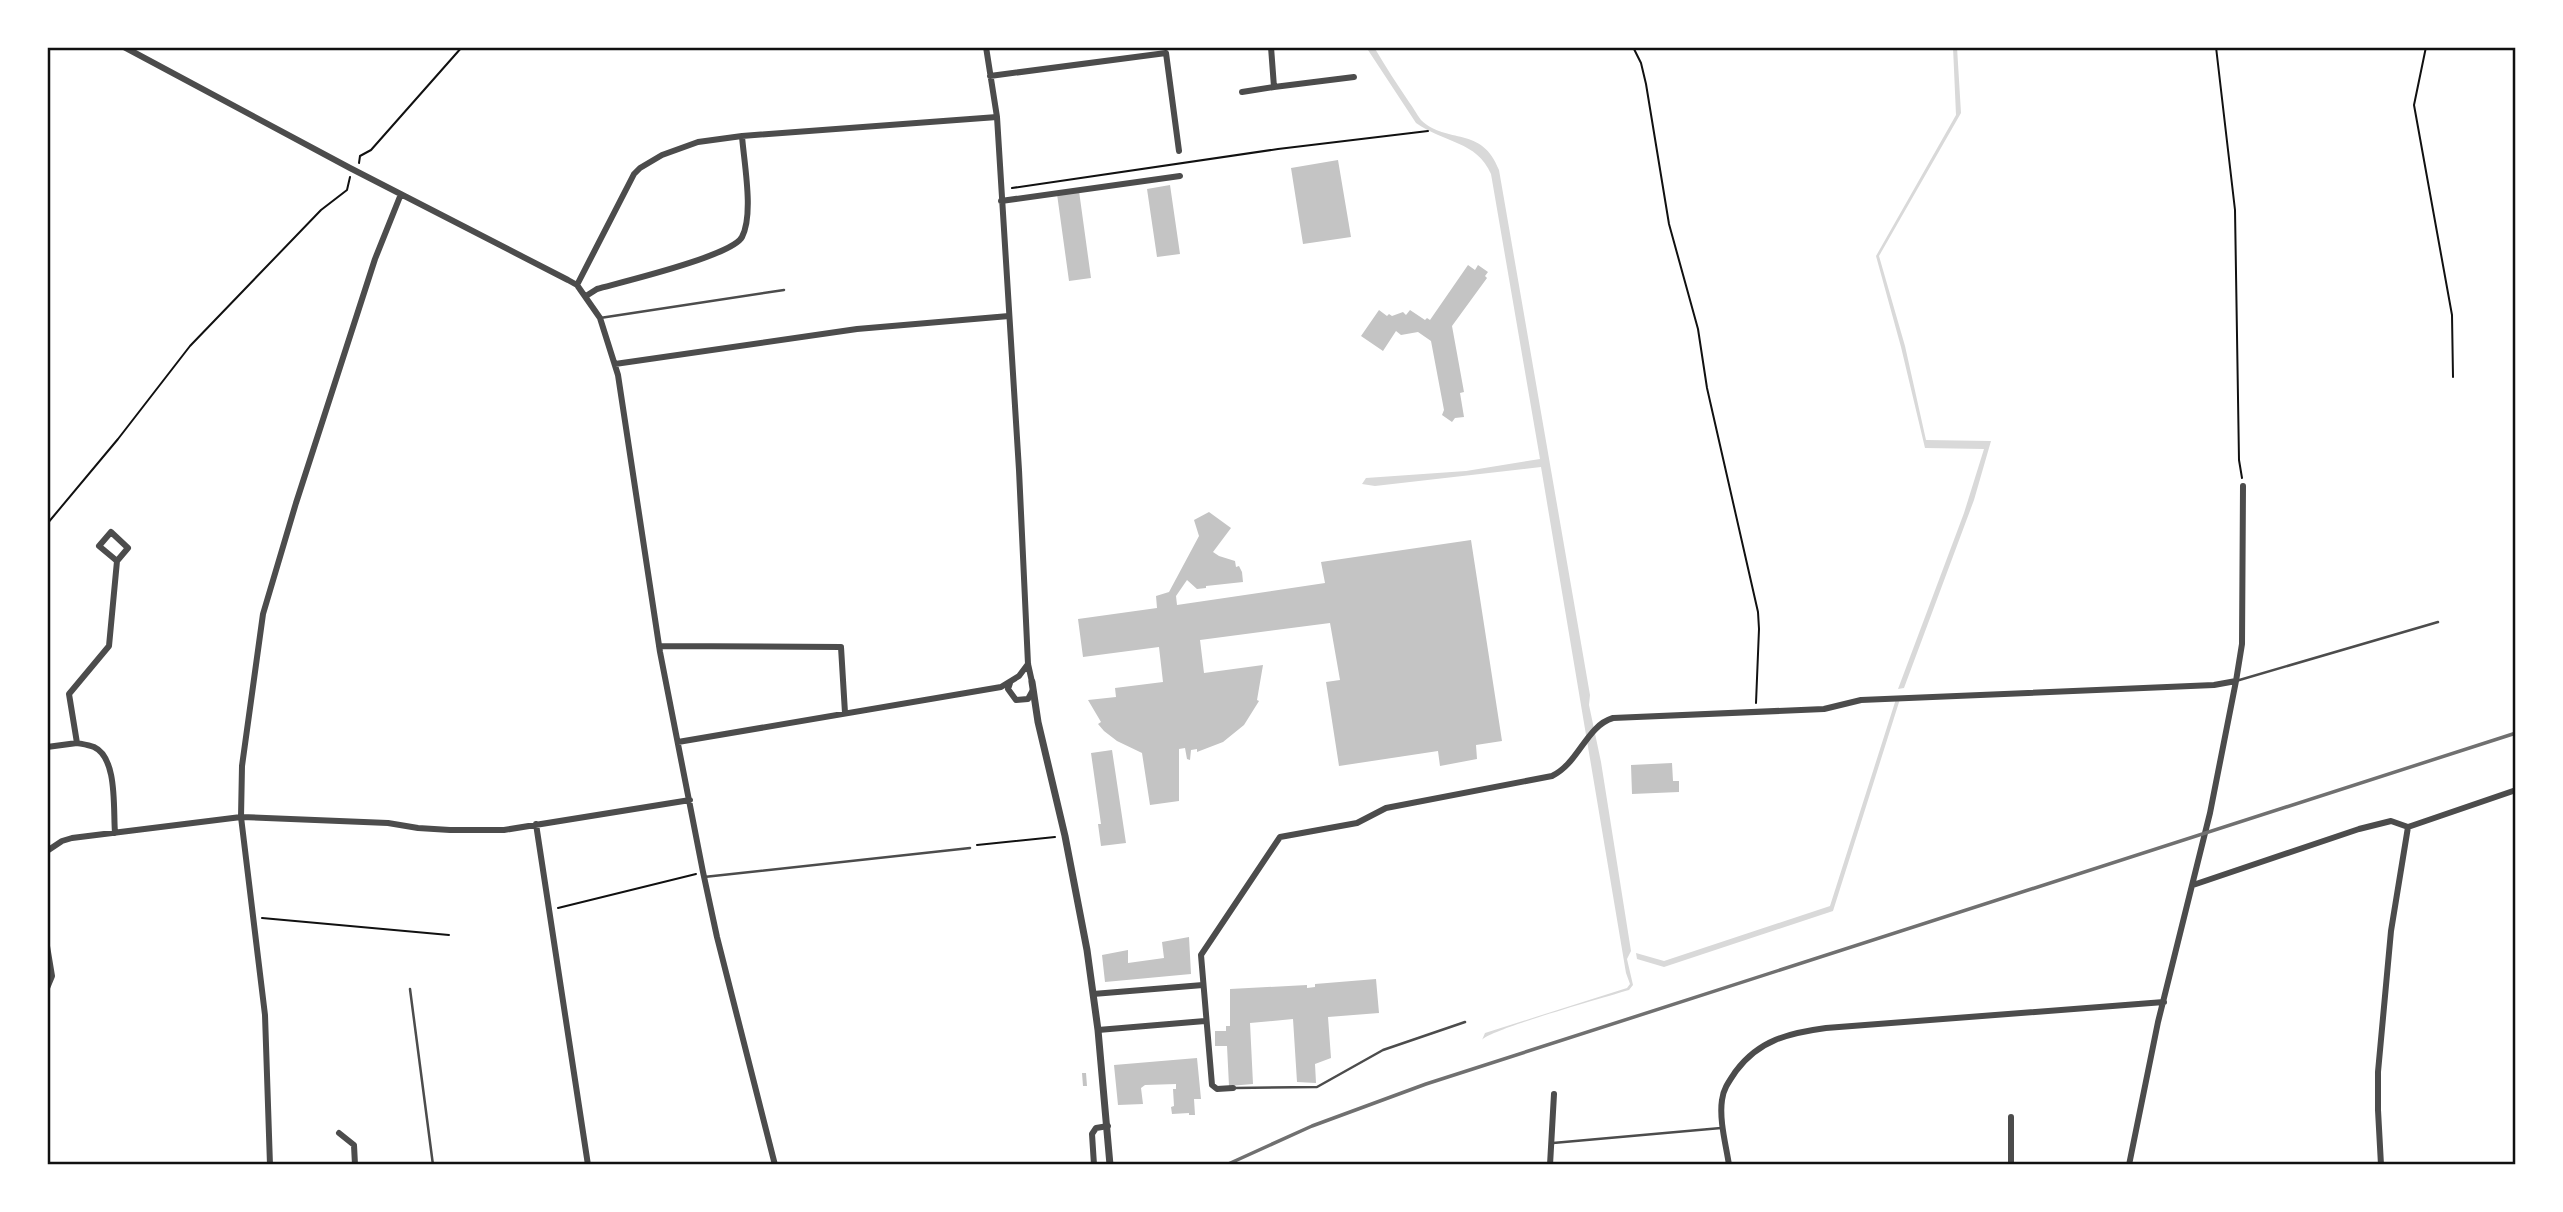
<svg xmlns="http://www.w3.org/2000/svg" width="2563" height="1212" viewBox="0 0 2563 1212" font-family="Jost,sans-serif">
<rect width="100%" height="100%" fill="#fff"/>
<path fill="#d9d9d9" d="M1366,47H1374C1385,66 1397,84 1409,102C1413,107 1417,115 1421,120C1447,145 1482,125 1499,170L1590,695L1589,705L1601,762L1631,951L1627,959L1633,985L1629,990C1606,997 1491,1029 1482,1040L1485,1033L1627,988L1630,984L1626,973L1541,467L1375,486L1362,484L1366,478L1466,471L1540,459L1491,174C1477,141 1444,143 1416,123Z
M1953,47H1957L1961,113L1879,256L1905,346L1926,440L1991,441L1974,500L1904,688L1898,689L1964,513L1984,449L1925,448L1901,347L1876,256L1956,115Z
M1896,699H1900L1833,911L1664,967L1637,959L1636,953L1664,961L1830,906Z"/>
<path fill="#c4c4c4" d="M1338,160L1351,237L1303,244L1291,168Z
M1170,185L1180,254L1157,257L1147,189Z
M1079,191L1091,278L1069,281L1057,194Z
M1468,265L1475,270L1478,265L1488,272L1485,276L1487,278L1452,326L1464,392L1460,393L1464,417L1455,418L1452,422L1442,415L1444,410L1431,341L1418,332L1401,335L1396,331L1383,351L1361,336L1379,310L1387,316L1389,314L1392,316L1403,312L1406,315L1410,310L1425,320L1427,318L1430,320Z
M1209,512L1231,528L1213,552L1219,556L1235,561L1236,567L1239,566L1242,572L1243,582L1206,586V588L1197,589L1187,580L1176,596L1177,605L1325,583L1321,562L1471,540L1502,741L1476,745L1477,759L1440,766L1438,751L1339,766L1326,682L1340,680L1330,623L1200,640L1204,673L1263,665L1257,700L1259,701L1244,725L1223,742L1197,752V749L1191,750L1190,760L1187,759L1185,748L1179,749V801L1150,805L1142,753L1117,741L1104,731L1098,724L1101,722L1088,700L1116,697L1115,688L1163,682L1159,647L1083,657L1078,619L1157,608L1156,596L1169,592L1199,536L1194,520Z
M1112,750L1126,843L1101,846L1098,824H1101L1091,753Z
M1672,763L1673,781H1679V792L1632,794L1631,765Z
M1189,937L1191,974L1105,982L1102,955L1128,950V963L1164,958L1162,942Z
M1376,979L1379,1013L1328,1017L1331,1058L1315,1064L1316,1083L1297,1082L1293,1019L1250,1023L1253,1084L1229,1086L1227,1046H1215V1031H1226V1026H1230V989L1307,985V988L1315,987V984Z
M1197,1058L1201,1099H1194L1195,1115H1189V1113L1172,1114L1171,1107L1174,1106L1173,1089H1176V1084L1145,1085L1141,1088L1143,1104L1118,1105L1114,1065Z
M1082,1073H1086L1087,1086H1083Z"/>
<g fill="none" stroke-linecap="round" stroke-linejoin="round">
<path stroke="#111" stroke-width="2" d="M1633,47L1641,63L1646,84L1669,224L1698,329L1707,388L1758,612L1759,629L1756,703
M2216,47L2235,210L2239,460L2242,478
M2426,47L2414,105L2452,315L2453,377
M359,163L360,156L371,150L462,47
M1012,188L1278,149L1428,131
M47,524L118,439L190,346L321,210L347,190L350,177
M977,845L1055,837
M558,908L696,874
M262,918L449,935"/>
<path stroke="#4c4c4c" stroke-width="2.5" d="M600,318L784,290
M2236,681L2438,622
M704,877L970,848
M410,989L433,1165
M1234,1088L1317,1087L1383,1050L1465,1022
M1553,1143L1721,1128"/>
<path stroke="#4c4c4c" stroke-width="6" d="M124,47L350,168L568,280L577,285L600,318L618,375L660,652L703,872L717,937L775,1165
M986,47L997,117L1019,470L1028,664L1032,682
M1271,47L1274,87L1354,77
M990,76L1166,53L1179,151
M1242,92L1274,87
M1001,201L1180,176
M577,285L634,174L640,168L662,155L698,142L742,136L997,117
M586,296L597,289C622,282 732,256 742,237C754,214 744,163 742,136
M615,364L857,329L1009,316
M659,646L841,647L845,713
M1010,683L1008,689L1016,700L1028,699L1033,690
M678,742L1001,687L1019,676L1028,664
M47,747L77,743
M536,824L588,1165
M2408,827L2516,790
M115,833C113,810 118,758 94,747C89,745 82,744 77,743L69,694L109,646L117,561L99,546L111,532L128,548L117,561
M47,851L62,841L72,838L241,817L388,823L418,828L450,830H504L690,800
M2193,885L2359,829L2391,821L2408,827
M47,946L52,976L47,988
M1093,994L1203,985
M1098,1030L1205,1021
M1233,1088L1217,1089L1212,1085L1201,955L1280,837L1357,823L1386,808L1552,776C1579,763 1586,726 1613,718L1824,709L1861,700L2214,685L2236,681
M339,1133L354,1145L355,1165
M270,1165L265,1015L241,817L242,766L263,614L296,503L375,259L401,194
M1094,1165L1092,1134L1096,1128L1108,1126
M1550,1165L1554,1094
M1729,1165C1726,1145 1719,1120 1722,1100C1723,1089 1730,1080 1736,1071C1759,1040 1789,1033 1826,1028L2164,1002
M2011,1165V1117
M2129,1165L2158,1022L2210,813L2236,681L2242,644L2243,486
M2381,1165L2378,1110V1072L2391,931L2408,827"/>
<path stroke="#4c4c4c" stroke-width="7" d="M1032,682L1038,722L1065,836L1087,950L1098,1030L1110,1165"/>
<path stroke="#707070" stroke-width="3.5" d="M1226,1165L1312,1126L1426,1084L2516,733"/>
</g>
<rect width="2563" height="1212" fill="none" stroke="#ffffff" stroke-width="98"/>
<rect x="49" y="49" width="2465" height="1114" fill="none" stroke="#111" stroke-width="2.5"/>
</svg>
